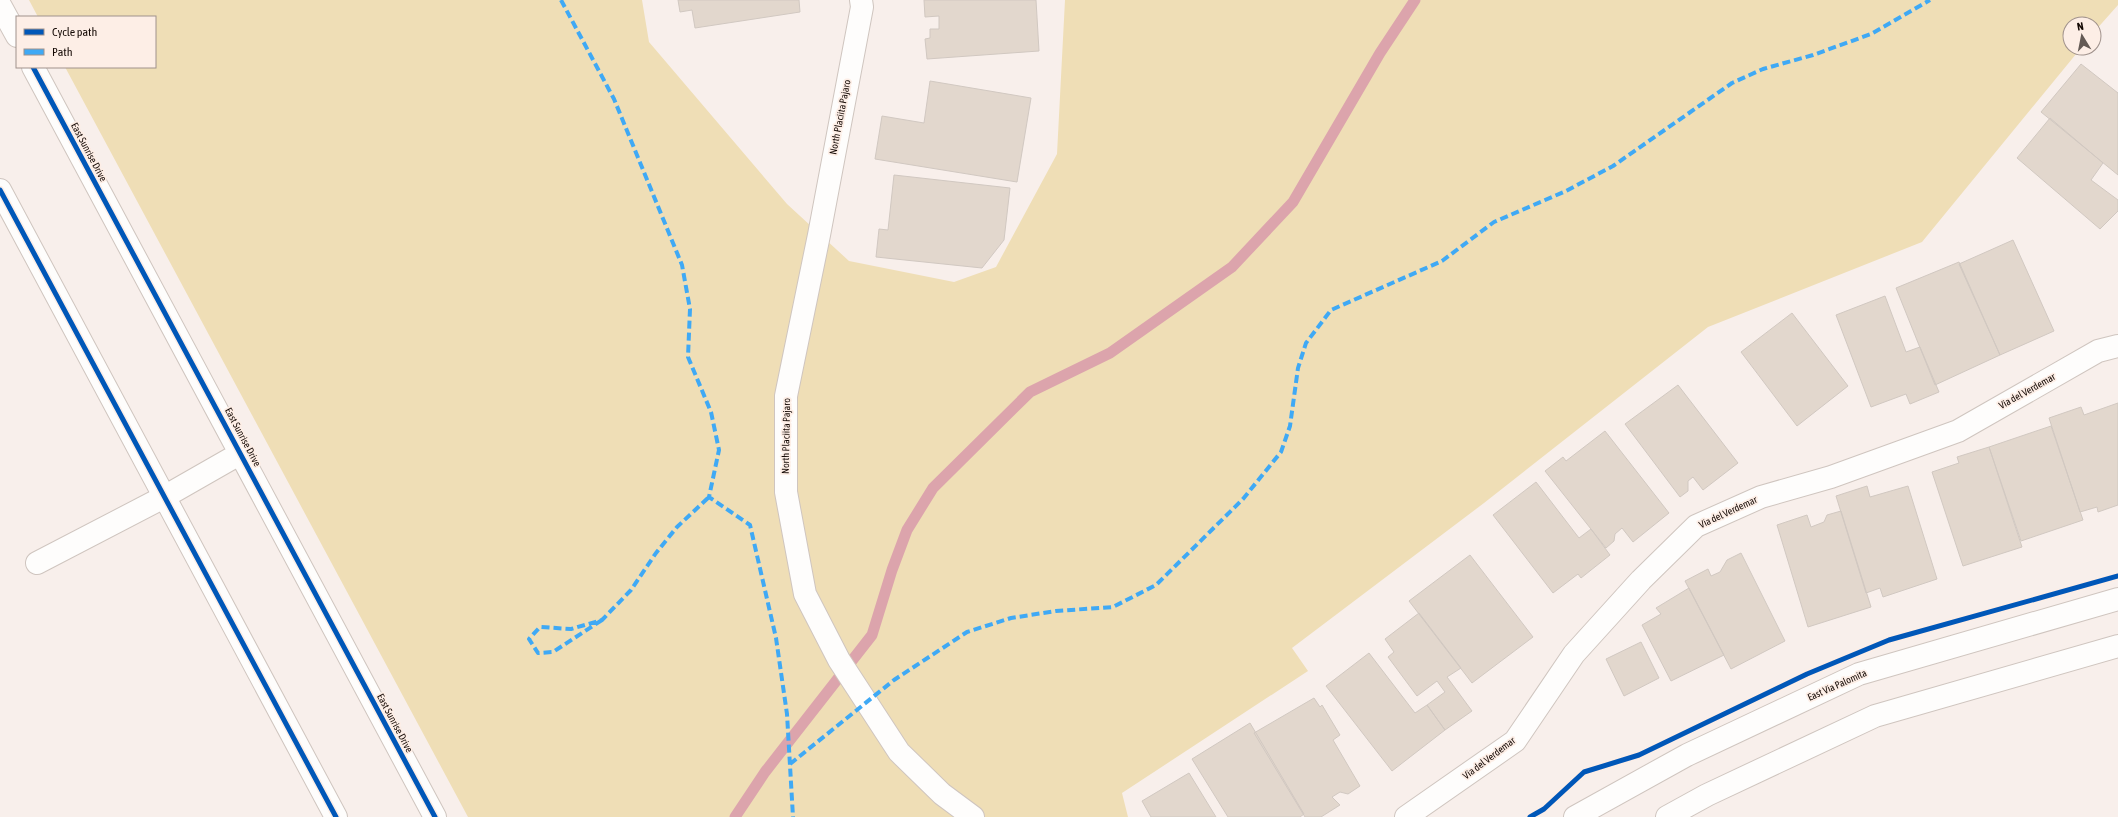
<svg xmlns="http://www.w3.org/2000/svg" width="2118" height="817" viewBox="0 0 2118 817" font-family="'Asap Condensed',sans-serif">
<rect width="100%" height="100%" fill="#f8efeb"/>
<path fill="#efdeb6" d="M29,0H642L649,42L787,204L849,261L954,282L996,267L1057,154L1065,0H2118V5L2094,32V24H2070V48H2081L1922,242L1708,327L1484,503L1292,648L1308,671L1122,793L1128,817H468L65,67H155V17H38Z"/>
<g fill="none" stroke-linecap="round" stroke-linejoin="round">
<path stroke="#dca4ac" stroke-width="11" d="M735,817L765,772L872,635L892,570L907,530L933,488L1030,392L1110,353L1232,267L1293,202L1380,53L1415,0"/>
</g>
<path fill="#e2d7cd" stroke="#d1c8c1" d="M678,0H799L800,12L695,28L692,10L680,12Z
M924,0H1036L1039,51L927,59L925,39L930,38V29H939V16L925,17Z
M2081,64L2118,93V175L2041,112Z
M930,81L1031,98L1017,182L875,159L882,116L924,123Z
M2050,118L2103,163L2091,180L2118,200V211L2100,229L2017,158Z
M894,175L1010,188L1004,240L982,268L876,257L879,229L888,230Z
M2013,240L2054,331L2000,355L1959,264Z
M1959,262L2000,355L1935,385L1896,288Z
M1885,296L1906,352L1920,347L1939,392L1910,404L1906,394L1871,407L1836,315Z
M1792,313L1848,386L1797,426L1741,352Z
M1678,385L1738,463L1703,490L1693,477L1688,481V491L1680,497L1625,424Z
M2118,403V505L2098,512L2097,507L2080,512L2049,418L2081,407L2084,415Z
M2051,426L2083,520L2021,541L1989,447Z
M1605,431L1669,513L1633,542L1622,528L1615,534L1614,541L1606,548L1545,471L1563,457L1566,461Z
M1989,447L2022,547L1963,566L1932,472L1959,463L1957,457Z
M1536,482L1579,538L1591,529L1610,555L1581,578L1578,574L1553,593L1493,515Z
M1867,486L1870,497L1908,486L1937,579L1883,597L1880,588L1866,593L1836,496Z
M1841,511L1871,607L1808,627L1777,525L1807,515L1811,527L1824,522L1827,515Z
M1741,553L1785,641L1731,669L1685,581L1708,569L1711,576L1720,572L1727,560Z
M1470,555L1533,637L1472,683L1409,601Z
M1689,588L1724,655L1671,681L1642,625L1661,614L1656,608Z
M1419,613L1461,668L1447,677L1472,711L1445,730L1427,705L1445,692L1437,681L1417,696L1388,657L1394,652L1385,639Z
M1641,642L1659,678L1624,696L1606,659Z
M1369,653L1415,713L1427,705L1445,730L1392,771L1326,686Z
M1314,698L1320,707L1322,705L1340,735L1333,740L1360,786L1348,794L1340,792L1332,797L1340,805L1321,817H1305L1254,733Z
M1250,723L1304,814L1300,817H1228L1192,759Z
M1189,773L1216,817H1151L1142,801Z"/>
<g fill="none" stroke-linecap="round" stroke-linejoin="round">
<g stroke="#cfc5bf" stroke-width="24">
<path id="minor" d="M861,0L862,7L819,235L786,396V492L805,594L839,660L899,752L942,794L973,817
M37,563L164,497
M1406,817L1515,741L1574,654L1641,580L1696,526L1761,497L1831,477L1958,431L2098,351L2118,346
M1575,817L1687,755L1859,674L2118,599
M1667,817L1707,795L1875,716L2118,646"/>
</g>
<g stroke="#cfc5bf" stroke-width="24">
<path id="major" d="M0,5L17,36
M33,67L435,817
M0,190L336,817
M164,497L241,453"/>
</g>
<use href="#minor" stroke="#fefdfc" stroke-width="22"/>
<use href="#major" stroke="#fefdfc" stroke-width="22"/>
<path stroke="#3fa9f5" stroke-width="4" stroke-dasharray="8 4" stroke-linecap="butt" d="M561,0L614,99L682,265L690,309L688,357L711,412L719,450L709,497L750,525L776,638L787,714L793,817
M602,620L553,652L538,653L529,639L540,627L571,629L602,620L631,590L656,553L677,527L709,497
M790,764L894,680L967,632L1011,618L1056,611L1113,607L1156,585L1243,499L1281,452L1290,426L1298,368L1306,343L1331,310L1442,261L1494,222L1566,191L1613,166L1732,83L1763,69L1813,55L1871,34L1930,0"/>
<g stroke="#fdeee6" stroke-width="8">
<path id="cycleway" d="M33,67L435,817
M0,190L336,817
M1530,817L1544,809L1584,772L1639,755L1807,674L1889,640L2118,576"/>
</g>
<use href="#cycleway" stroke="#0057b8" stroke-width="5"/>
</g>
<g text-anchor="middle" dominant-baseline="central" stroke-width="3.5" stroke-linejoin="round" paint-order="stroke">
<g font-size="10" fill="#140904" stroke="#fdeee6">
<text transform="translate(840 117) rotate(-79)">North Placiita Pajaro</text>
<text transform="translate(89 152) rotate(62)">East Sunrise Drive</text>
<text transform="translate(2027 391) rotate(-29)">Via del Verdemar</text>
<text transform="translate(786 436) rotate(-89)">North Placiita Pajaro</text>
<text transform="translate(243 437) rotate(62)">East Sunrise Drive</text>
<text transform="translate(1728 512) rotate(-25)">Via del Verdemar</text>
<text transform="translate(1837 685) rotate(-24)">East Via Palomita</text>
<text transform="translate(395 723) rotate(62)">East Sunrise Drive</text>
<text transform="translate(1489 758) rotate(-37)">Via del Verdemar</text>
</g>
</g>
<rect x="16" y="16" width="140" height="52" fill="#fdeee6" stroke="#a0928c"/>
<rect x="24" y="29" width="20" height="6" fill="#0057b8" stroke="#a0928c"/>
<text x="52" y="36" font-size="12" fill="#140904">Cycle path</text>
<rect x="24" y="49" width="20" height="6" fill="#3fa9f5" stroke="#a0928c"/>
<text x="52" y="56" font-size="12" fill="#140904">Path</text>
<g transform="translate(2082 36) rotate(350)"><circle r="19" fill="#fdeee6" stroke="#a0928c"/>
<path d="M0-3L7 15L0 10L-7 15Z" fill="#645a55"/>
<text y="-6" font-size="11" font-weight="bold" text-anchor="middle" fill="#140904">N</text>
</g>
</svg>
